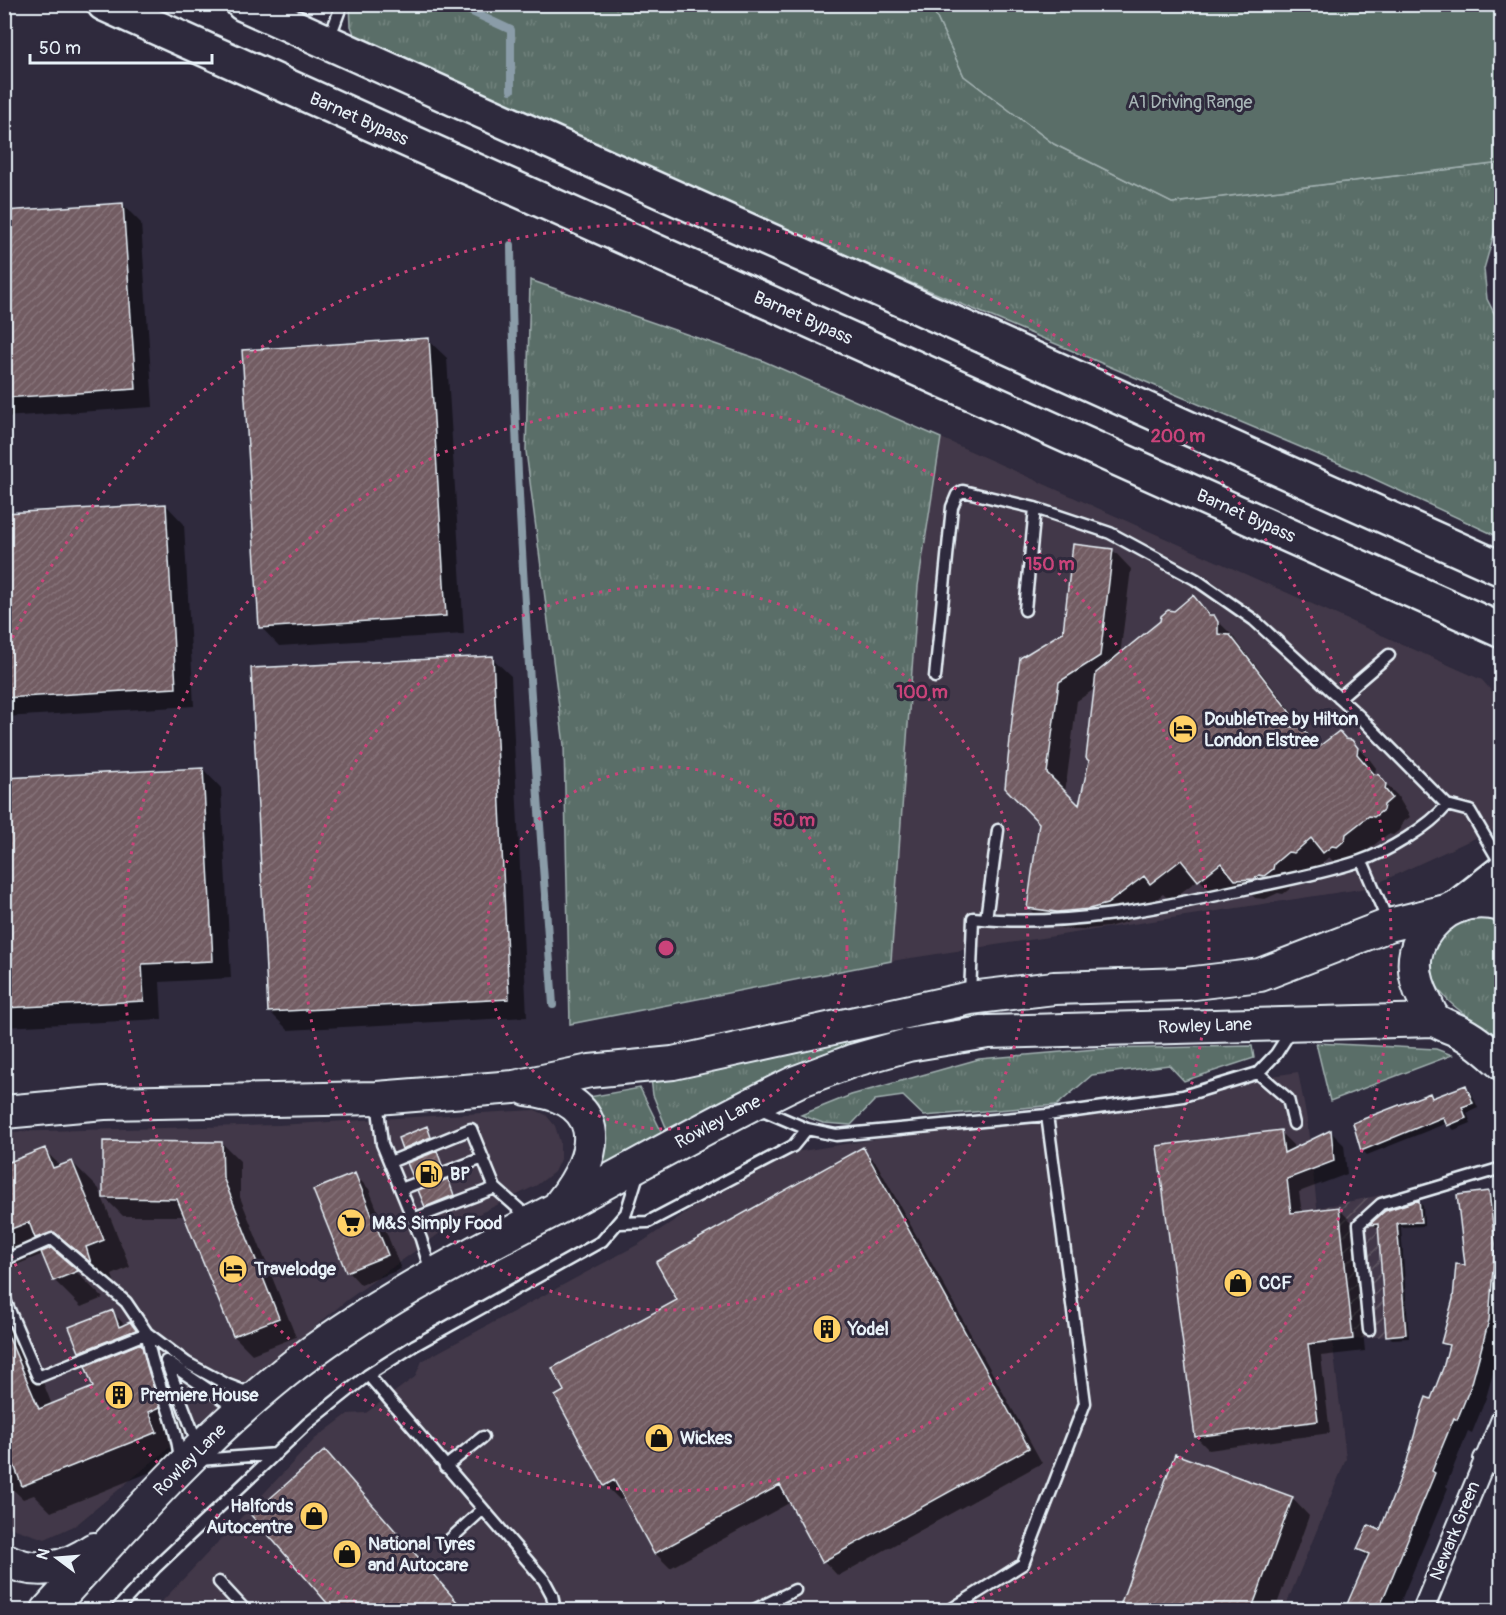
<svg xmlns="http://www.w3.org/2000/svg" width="1506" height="1615" viewBox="0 0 1506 1615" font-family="Pangolin,sans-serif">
<defs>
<pattern id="industrial-furrows" width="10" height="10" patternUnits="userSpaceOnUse" patternTransform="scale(1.5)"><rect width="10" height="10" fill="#433948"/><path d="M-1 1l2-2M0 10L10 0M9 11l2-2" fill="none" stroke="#5e5663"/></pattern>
<pattern id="grass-tufts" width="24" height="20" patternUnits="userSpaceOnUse" patternTransform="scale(1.5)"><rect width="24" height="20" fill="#5a6e67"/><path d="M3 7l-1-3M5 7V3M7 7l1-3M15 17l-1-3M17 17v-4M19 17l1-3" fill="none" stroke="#72837e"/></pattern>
<pattern id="building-hatch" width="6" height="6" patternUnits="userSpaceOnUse" patternTransform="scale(1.5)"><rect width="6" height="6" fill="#725b62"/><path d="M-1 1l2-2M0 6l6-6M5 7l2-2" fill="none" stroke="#867379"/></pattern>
</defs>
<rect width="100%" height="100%" fill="#2f2a3d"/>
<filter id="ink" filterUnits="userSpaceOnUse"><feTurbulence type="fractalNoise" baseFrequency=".0167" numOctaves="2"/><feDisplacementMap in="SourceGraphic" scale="12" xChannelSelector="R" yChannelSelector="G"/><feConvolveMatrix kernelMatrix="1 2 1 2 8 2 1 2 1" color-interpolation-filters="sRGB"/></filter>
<g filter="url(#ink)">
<path fill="#433948" d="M941,438L1482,680L1501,702V826L1367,888L891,961L918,586Z
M1298,1072L1307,1120L1346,1459L1284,1610H154L315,1439L348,1414L366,1413L415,1377L422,1361L639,1244L770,1156Z
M535,1110L546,1115L555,1126L560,1142V1159L554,1172L537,1185L440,1233L347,1300L76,1525L45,1539L9,1527L5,1521L4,1132L279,1125Z"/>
<path fill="url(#industrial-furrows)" d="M1396,1192L1408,1334L1333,1341L1318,1208Z"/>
<path fill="url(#grass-tufts)" stroke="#a1b0b0" stroke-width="1.5" d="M350,5H931L964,76L1054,144L1172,203L1501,163V209L1484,269L1487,299L1501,327V538L1357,471L864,263L356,39L351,26Z
M530,280L761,360L941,438L918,586L891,961L570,1024L564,745L526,451Z
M1471,919H1487L1501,923V1042C1486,1028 1468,1018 1453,1005C1417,975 1430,934 1471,919Z
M980,1009V1024L670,1137L653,1095L651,1078Z
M1316,1043L1436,1049L1452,1055L1330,1101Z
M1252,1046L1254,1058L1184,1081L1169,1065L1092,1075L1057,1105L924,1116L903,1096L875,1100L851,1125L823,1123L801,1115L851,1095L979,1059L1096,1049Z
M640,1088L665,1139L603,1173L599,1167L601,1123L589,1097Z"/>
<path fill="#5a6e67" stroke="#a1b0b0" stroke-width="1.5" d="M931,5H1501V163L1172,203L1054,144L964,76Z"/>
<path fill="#0007" fill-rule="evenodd" d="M123,205L141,223L153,407L4,417V212Z
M428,340L447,358L464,634L279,646L261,627Z
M166,505L184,524L194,706L4,717V514Z
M1113,550L1131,569L1120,656L1193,597L1232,635L1320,748L1351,741L1370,760L1376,768L1375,774L1397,795L1410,817L1402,823L1401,829L1393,835L1388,834L1364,853L1363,858L1342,870L1329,857L1313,871L1307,870L1292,882L1291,888L1283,894L1278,893L1265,899L1255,898L1239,882L1218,898L1199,879L1170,901L1163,894L1126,922L1108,927L1076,930L1047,926L1028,908L1064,633ZM1096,688L1090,760L1080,808L1065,793L1077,701Z
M492,658L511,676L527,1017L288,1030L269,1011Z
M203,769L221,788L231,978L160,982L162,1019L4,1027V779Z
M1465,1086L1471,1092L1478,1108L1467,1113L1471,1123L1454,1130L1447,1123L1367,1155L1362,1150L1430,1095L1434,1099Z
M427,1128L434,1141L407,1152L403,1148Z
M1280,1132L1293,1145L1294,1150L1331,1132L1344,1145L1347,1174L1299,1192L1302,1213L1339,1209L1352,1222L1365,1351L1321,1356L1330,1433L1209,1450L1196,1437Z
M222,1143L240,1161V1197L296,1337L252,1354L234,1336L186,1216H123L105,1198Z
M862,1149L877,1164L1042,1463L838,1576L824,1561L791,1502L670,1568L655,1553L625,1497L620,1500L605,1485L679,1300Z
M44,1150L61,1166L72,1162L99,1189L130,1267L112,1275L116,1286L82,1258L67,1263L103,1298L81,1307L54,1280L43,1254L4,1270V1165Z
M436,1153L445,1169L418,1180L414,1176Z
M355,1175L369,1189L401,1269L361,1285L348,1271Z
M448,1181L457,1199L430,1210L426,1206Z
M1488,1192L1502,1206V1341L1486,1398L1472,1433L1468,1431L1446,1486L1448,1488L1397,1610H1346L1368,1558L1359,1549L1380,1532L1450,1350L1442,1342Z
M1419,1202L1423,1206L1424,1226L1401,1227L1409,1338L1392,1339L1388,1335L1379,1228L1371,1225L1386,1212Z
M4,1284L52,1405L95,1388L93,1364L80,1351L71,1328L112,1312L126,1326L130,1324L157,1351L161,1357L155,1359L168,1372L186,1434L175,1439L183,1459L51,1512L34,1495L23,1499L4,1481Z
M325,1452L340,1467L465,1610H336Z
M1292,1498L1309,1516L1275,1610H1120Z"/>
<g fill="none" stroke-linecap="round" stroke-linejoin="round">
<path stroke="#8a9ca8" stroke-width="8" d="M455,4L511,30V90
M511,245C514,499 535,752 553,1005"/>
</g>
<path fill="url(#building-hatch)" stroke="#e8f1f8" stroke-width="1.5" d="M123,203L136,389L4,398V211Z
M429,338L446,616L259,628L242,350Z
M166,504L176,688L4,698V513Z
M1073,544L1113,549L1100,656L1059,682L1047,773L1079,805L1089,761L1086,758L1096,673L1160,621L1161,616L1168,610L1174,611L1193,595L1209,615H1214L1218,622V634L1230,635L1286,707L1291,714V727H1302L1317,748L1339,731L1346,739L1352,740L1358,748L1357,754L1374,774L1379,775L1386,784L1385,789L1392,798L1384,805L1383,810L1374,817L1369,816L1346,834L1345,840L1337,847L1332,846L1323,853L1311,838L1294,853L1288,852L1274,864L1273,869L1264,876L1259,875L1254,879L1235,880L1221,863L1198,881L1181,860L1150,884L1144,876L1107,904L1089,909L1057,912L1027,908L1039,823L1005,788L1014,701L1020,658L1063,632Z
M493,656L509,999L268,1012L251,668Z
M203,768L213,961L142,964L144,1001L4,1008V778Z
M1466,1085L1473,1103L1462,1107L1466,1118L1447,1126L1443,1117L1361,1151L1353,1123L1430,1093L1432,1098Z
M427,1126L431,1137L402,1149L398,1138Z
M1281,1130L1284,1153L1331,1130L1334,1161L1287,1179L1291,1213L1339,1207L1353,1339L1308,1344L1318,1421L1195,1437L1157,1146Z
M103,1141L222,1142L223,1177L279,1318L233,1336L177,1199L103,1198Z
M863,1147L1029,1448L822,1562L780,1485L654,1554L614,1480L604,1486L555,1396L564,1391L552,1368L677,1300L656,1262Z
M45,1148L53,1168L72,1161L104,1240L86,1247L91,1263L54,1232L35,1238L29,1222L4,1232V1164Z
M437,1151L442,1165L413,1177L407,1163Z
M355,1173L388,1255L346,1272L313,1190Z
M448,1179L454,1195L425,1207L418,1190Z
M1489,1191L1495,1244L1489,1320L1472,1383L1457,1420L1454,1418L1432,1471L1435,1473L1378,1611H1344L1369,1554L1357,1549L1368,1525L1380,1530L1407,1461L1422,1408L1426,1397L1431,1399L1443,1368L1449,1345L1441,1343L1453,1299L1456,1264L1465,1265L1457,1195Z
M1419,1200L1421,1222L1397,1223L1406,1334L1386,1336L1378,1224L1369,1225L1385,1211Z
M51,1248L78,1271L53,1281L41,1252Z
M113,1310L119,1327L130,1322L136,1330L79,1352L69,1327Z
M4,1326L39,1409L93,1387L85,1366L141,1343L160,1407L149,1412L157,1432L22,1486L14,1465L4,1469Z
M325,1450L465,1611H334L251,1515Z
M1175,1454L1293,1497L1251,1611H1118Z"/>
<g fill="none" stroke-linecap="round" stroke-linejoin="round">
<g stroke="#e8f1f8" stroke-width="15">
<path id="lane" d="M329,39L342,4
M1025,610L1035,508
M935,677L952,507L957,495L963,491L1035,508L1110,533L1195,579L1254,620L1359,716L1447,805L1470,811L1502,866
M1339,698L1389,655
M1362,861L1389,924
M986,919L998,830
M970,996L973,918C1066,928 1159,908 1249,888C1286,880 1324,873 1360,861C1387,852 1429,827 1447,805
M1258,1073L1288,1099L1294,1124
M377,1099L382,1144L421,1239L431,1272
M758,1108L807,1129L836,1135L1047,1115L1183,1096L1258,1073L1276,1054L1292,1029
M390,1162L471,1129L495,1188L529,1218
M401,1189L483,1158
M413,1219L495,1188
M620,1223L648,1222L793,1146L807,1129
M4,1260L52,1239L126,1302L147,1333L187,1363L228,1385L254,1395
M4,1298L38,1377L147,1333
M1369,1330L1359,1224L1381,1204L1502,1168
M147,1333C152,1377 176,1416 180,1460
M166,1361L198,1445
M166,1361L237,1409
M368,1375L544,1580L552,1595L555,1610
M199,1460L276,1454
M445,1467L483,1437
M445,1544L482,1510
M219,1582L245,1610
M116,1610L156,1567L308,1423L368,1375L415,1345L602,1241L626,1213L639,1171
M754,1610L795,1590
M950,1610L1023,1564L1085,1403L1047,1115"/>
</g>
<g stroke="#e8f1f8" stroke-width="24">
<path id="street" d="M1484,1459L1502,1467
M1423,1610L1502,1419"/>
</g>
<g stroke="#e8f1f8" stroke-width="36">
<path id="primary" d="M1502,905C1478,899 1455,902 1437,919C1411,943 1409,970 1425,1001C1428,1007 1431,1017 1437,1021C1444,1026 1454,1028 1462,1033C1477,1041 1489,1052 1502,1064
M527,1089C606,1098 603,1150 561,1203
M4,1112L104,1103L377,1098L514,1087L590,1071L673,1063L970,998L1054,988L1186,984L1260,975L1389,925L1446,911
M4,1559C36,1576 66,1569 94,1549
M48,1610C123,1528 197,1443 284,1373C367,1307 464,1257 558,1208C637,1166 715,1121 796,1082L852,1061L908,1045L988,1032L1435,1020"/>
</g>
<g stroke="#e8f1f8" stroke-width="38">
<path id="highway" d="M104,4L1502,631
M243,4L1502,569
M1460,905L1502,872"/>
</g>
<use href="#lane" stroke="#2f2a3d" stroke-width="10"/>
<use href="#street" stroke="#2f2a3d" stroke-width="20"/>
<use href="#primary" stroke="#2f2a3d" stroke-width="32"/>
<use href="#highway" stroke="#2f2a3d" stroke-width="33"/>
</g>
</g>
<g fill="none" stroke="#ca437a" stroke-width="3" stroke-dasharray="3 6">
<circle cx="666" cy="948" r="181"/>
<circle cx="666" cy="948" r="362"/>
<circle cx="666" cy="948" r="543"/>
<path d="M372 1609A724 724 0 0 1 5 1242M5 654A724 724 0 1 1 960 1609"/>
</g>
<defs>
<g id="hotel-disc" transform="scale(1.5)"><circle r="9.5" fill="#ffd166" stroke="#2f2a3d"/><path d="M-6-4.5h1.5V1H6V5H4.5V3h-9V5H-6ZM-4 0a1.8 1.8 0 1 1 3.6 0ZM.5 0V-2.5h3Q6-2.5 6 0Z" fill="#111"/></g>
<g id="fuel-disc" transform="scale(1.5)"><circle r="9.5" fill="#ffd166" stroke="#2f2a3d"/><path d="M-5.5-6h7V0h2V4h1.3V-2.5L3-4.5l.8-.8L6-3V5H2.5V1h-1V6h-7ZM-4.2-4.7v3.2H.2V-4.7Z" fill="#111"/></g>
<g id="supermarket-disc" transform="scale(1.5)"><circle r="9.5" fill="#ffd166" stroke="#2f2a3d"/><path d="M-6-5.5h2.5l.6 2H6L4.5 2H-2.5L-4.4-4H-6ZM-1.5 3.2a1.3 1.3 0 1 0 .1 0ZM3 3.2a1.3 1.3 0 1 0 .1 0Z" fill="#111"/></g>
<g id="shop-disc" transform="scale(1.5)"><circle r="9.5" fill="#ffd166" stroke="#2f2a3d"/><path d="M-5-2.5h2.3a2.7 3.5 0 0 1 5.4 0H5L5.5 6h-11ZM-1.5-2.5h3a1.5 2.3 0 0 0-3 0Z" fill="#111"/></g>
<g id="building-disc" transform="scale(1.5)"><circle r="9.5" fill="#ffd166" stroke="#2f2a3d"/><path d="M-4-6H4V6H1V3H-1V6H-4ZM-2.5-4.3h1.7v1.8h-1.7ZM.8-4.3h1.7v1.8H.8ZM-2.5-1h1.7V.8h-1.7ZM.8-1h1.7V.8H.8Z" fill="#111"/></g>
</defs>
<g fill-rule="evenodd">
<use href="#hotel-disc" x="1183" y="729"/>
<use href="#fuel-disc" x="429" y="1174"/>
<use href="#supermarket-disc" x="351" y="1223"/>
<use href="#hotel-disc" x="233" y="1269"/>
<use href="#shop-disc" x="1238" y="1283"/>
<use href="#building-disc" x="827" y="1329"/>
<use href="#building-disc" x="119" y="1395"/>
<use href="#shop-disc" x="659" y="1438"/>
<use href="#shop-disc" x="314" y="1516"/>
<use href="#shop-disc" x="347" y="1554"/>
</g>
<g text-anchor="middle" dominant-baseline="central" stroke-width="6" stroke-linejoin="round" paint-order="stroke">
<g font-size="18" fill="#a8b6b7" stroke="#2f2a3d">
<text x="1190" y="102">A1 Driving Range</text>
</g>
<g font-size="18" fill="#e8f1f8" stroke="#2f2a3d">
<text transform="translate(359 119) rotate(24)">Barnet Bypass</text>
<text transform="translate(803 318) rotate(24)">Barnet Bypass</text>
<text transform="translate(1246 516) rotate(24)">Barnet Bypass</text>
<text transform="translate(1205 1026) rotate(-2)">Rowley Lane</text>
<text transform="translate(718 1122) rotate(-28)">Rowley Lane</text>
<text transform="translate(190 1460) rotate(-45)">Rowley Lane</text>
<text transform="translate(1455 1531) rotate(-68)">Newark Green</text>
</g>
<g font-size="18" font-weight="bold" fill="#e8f1f8" stroke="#2f2a3d" text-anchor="start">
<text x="1204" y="719">DoubleTree by Hilton<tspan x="1204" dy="21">London Elstree</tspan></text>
<text x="450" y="1174">BP</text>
<text x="372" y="1223">M&amp;S Simply Food</text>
<text x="254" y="1269">Travelodge</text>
<text x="1259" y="1283">CCF</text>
<text x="848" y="1329">Yodel</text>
<text x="140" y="1395">Premiere House</text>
<text x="680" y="1438">Wickes</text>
<text x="293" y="1506" text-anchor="end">Halfords<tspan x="293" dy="21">Autocentre</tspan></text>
<text x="368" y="1544">National Tyres<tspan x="368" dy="21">and Autocare</tspan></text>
</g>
</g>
<circle cx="666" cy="948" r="9" fill="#ca437a" stroke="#2f2a3d" stroke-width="3"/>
<g font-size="18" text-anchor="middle" font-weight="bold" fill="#ca437a" stroke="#2f2a3d" stroke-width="6" stroke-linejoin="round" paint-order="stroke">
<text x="1178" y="442">200 m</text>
<text x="1050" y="570">150 m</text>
<text x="922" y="698">100 m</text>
<text x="794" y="826">50 m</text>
</g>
<rect width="1506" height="1615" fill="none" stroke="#2f2a3d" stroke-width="24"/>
<rect x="12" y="12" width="1482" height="1591" fill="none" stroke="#e8f1f8" stroke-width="2" filter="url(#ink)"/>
<g transform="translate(57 1558) rotate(286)" stroke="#2f2a3d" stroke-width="4.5" paint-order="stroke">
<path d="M0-4.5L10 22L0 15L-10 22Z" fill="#e8f1f8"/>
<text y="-9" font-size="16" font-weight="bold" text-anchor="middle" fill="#e8f1f8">N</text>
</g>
<path d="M30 54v9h182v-9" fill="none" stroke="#e8f1f8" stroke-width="3"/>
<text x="39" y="54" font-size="18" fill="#e8f1f8" stroke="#2f2a3d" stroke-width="4.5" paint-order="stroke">50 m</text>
</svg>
